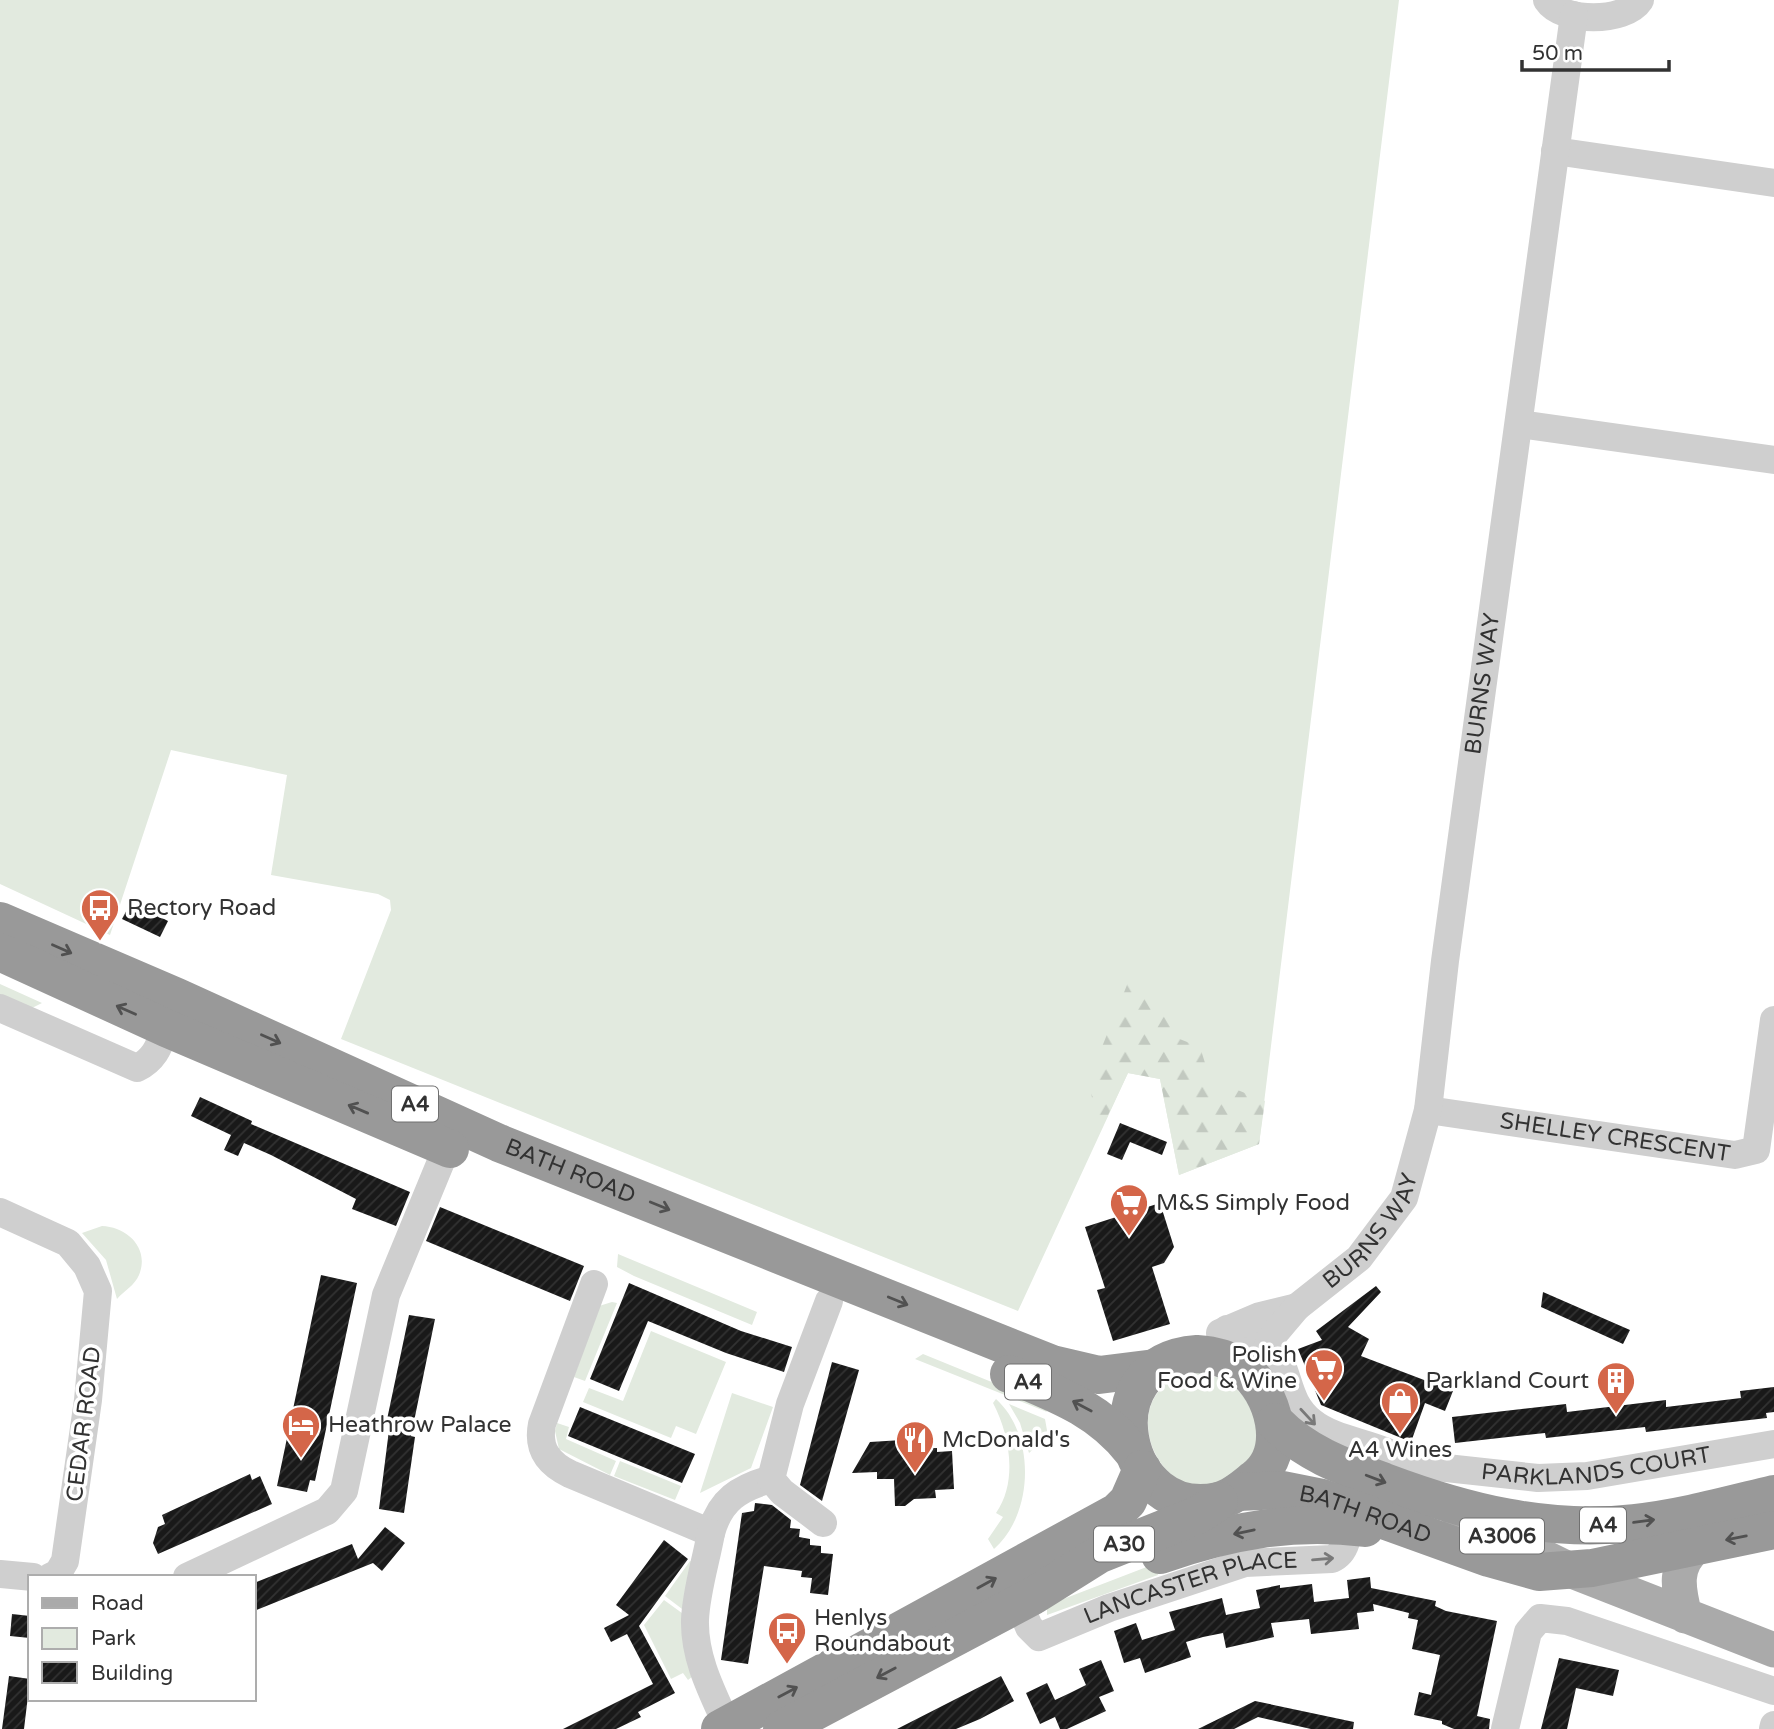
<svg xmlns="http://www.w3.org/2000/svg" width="1774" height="1729" viewBox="0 0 1774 1729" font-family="'Varela Round',sans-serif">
<defs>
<pattern id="forest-firs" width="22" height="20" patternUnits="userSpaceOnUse" patternTransform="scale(1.75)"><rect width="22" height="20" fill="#e2eadf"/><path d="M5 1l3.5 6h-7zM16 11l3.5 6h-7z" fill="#c2c9c0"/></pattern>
<pattern id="building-hatch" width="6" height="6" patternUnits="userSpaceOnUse" patternTransform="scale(1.75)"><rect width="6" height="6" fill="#191919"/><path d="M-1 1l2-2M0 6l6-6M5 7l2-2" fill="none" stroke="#323232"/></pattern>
</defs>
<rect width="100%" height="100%" fill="#fff"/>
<path fill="#e2eadf" d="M0,0H1399L1259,1144L1179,1175L1160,1079L1128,1073L1018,1311L341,1039L391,910L390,900L378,894L271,875L287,775L171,750L110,935L0,884Z
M0,984L42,1003L28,1010L0,997Z
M102,1226C127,1227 150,1248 139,1275C135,1285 124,1291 117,1299L106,1260L82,1233Z
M618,1254L757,1312L752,1325L634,1276L617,1267Z
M612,1302L617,1303L585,1381L574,1377L599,1306Z
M651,1331L726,1362L696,1434L676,1426L671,1438L583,1402L589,1388L623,1401Z
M923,1354L1041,1402L1047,1412L915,1359Z
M1199,1372C1245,1381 1255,1408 1262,1452C1249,1461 1236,1474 1222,1481C1156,1513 1106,1383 1199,1372Z
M732,1393L773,1407L751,1468L700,1493Z
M996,1399C1036,1435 1034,1514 994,1549L988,1539L1003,1517L996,1513C1018,1482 1010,1435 993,1403Z
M1009,1404L1045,1419L1048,1436L1029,1453L1020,1423Z
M557,1423L569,1427L566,1439L616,1461L610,1475L559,1449L555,1431Z
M620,1461L681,1486L675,1500L614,1476Z
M690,1561L694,1562L686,1612L665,1596Z
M1157,1563L1158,1575L1047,1615V1608L1053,1603Z
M664,1600L686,1616L693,1676L688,1680L683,1673L671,1679L644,1625Z"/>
<path fill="url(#forest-firs)" d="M1129,980L1175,1004L1177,1038L1200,1047L1210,1079L1265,1101L1259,1144L1179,1175L1160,1079L1128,1073L1098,1136L1089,1079Z"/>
<path fill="url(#building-hatch)" d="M131,902L168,921L160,937L122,919Z
M200,1097L252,1121L251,1124L410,1192L396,1226L352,1209L356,1199L271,1155L244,1143L238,1156L224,1150L231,1135L191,1116Z
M1120,1123L1167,1142L1162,1155L1130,1142L1122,1160L1107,1154Z
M1160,1203L1174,1247L1164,1263L1152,1267L1170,1324L1113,1341L1097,1290L1105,1288L1085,1227Z
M440,1207L584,1266L570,1301L426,1241Z
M321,1275L357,1283L315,1481L310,1480L307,1492L277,1486Z
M629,1283L741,1331L792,1347L784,1372L726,1353L648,1321L619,1391L590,1379Z
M1376,1286L1381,1292L1348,1327L1369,1339L1361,1356L1453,1391L1445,1411L1425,1403L1411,1442L1321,1405L1298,1349L1322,1340L1316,1331Z
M1543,1292L1630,1330L1623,1344L1541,1307Z
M409,1315L435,1319L411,1436L415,1437L404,1513L379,1509L389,1430L385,1429Z
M832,1362L859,1370L822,1501L800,1485Z
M1774,1387V1412L1766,1413L1767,1418L1646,1432L1645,1427L1546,1438L1545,1433L1455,1443L1452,1417L1566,1404L1567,1412L1666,1400V1407L1741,1398L1740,1391Z
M580,1407L695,1454L682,1483L568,1436Z
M902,1440L932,1441L933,1448H937V1452L952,1451L954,1489L935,1490L936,1498L914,1499L905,1506H895L894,1479H877V1472L852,1473L870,1442Z
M250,1474L252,1480L260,1476L272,1504L158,1554L153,1543L158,1527L165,1524L162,1515Z
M755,1503L772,1505L791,1520L790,1528L800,1529L799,1537L810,1539V1545L821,1546V1553L833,1554L828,1595L810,1593L812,1578L801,1577L802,1571L764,1566L748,1664L721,1660L742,1513L754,1511Z
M385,1527L405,1543L382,1571L373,1563L254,1611V1583L352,1544L358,1559Z
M664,1540L688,1559L639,1626L675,1693L638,1712L641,1717L616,1729H563L653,1684L627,1634L611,1642L604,1628L629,1615L616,1605Z
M1370,1577L1371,1588L1436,1601L1435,1606L1446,1611L1497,1621L1477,1716L1490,1719L1489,1729H1454L1442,1724V1721L1414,1715L1419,1692L1431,1695L1440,1655L1412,1649L1418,1620L1408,1618L1409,1613L1373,1604L1374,1611L1357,1613L1359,1629L1311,1634L1309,1619L1271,1623L1274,1637L1226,1648L1223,1633L1203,1637L1186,1642L1191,1657L1145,1673L1140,1658L1124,1663L1114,1631L1136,1623L1142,1640L1175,1630L1169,1612L1222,1598L1226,1615L1260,1608L1256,1590L1280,1585V1588L1312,1584L1314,1602L1349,1598L1347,1580Z
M12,1614L30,1616V1638L10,1636Z
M1559,1658L1619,1670L1613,1696L1576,1688L1567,1729H1541Z
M1101,1660L1114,1691L1099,1697L1106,1711L1067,1729H1060L1055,1717L1040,1724L1026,1693L1047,1683L1055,1700L1070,1693L1086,1685L1079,1669Z
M9,1676L30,1679L24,1729H2Z
M1001,1676L1014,1701L980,1719L956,1729H897Z
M1255,1701L1354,1722L1353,1729H1311L1258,1717L1234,1729H1198Z"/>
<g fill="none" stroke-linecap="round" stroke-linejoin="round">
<g stroke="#cfcfcf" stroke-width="28">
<path d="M1547,0C1562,23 1625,23 1640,0"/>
<path d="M1555,151L1774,183"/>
<path d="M1519,424L1774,460"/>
<path d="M0,1008L137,1068C155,1059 159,1046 166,1028"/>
<path id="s1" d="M1428,1110L1735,1155L1756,1150L1774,1020"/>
<path d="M0,1212L68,1243L87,1266L98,1291L88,1400L65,1561L58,1573L50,1577"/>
<path d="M594,1284L542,1424C537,1449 549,1464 570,1474L711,1533C720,1500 739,1488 771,1479"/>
<path d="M1227,1329C1305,1346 1272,1390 1312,1422C1345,1449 1411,1441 1428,1490"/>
<path d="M1220,1333L1260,1316L1297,1307"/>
<path id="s2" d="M1256,1385L1262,1357L1275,1333L1297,1307L1359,1258L1404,1198L1428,1110L1445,961L1574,15"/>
<path id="s3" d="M1419,1475L1437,1467L1538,1478L1587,1476L1774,1444"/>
<path d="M823,1523L782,1492L771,1479L790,1404L829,1301"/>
<path d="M711,1533C706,1561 696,1592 695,1620C694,1658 712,1692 727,1725"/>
<path d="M0,1574L33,1577"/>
<path d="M187,1577L327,1511L344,1491L386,1295L447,1147"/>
<path id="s4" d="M1019,1603L1029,1627L1039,1637L1109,1608L1245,1563L1332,1559C1350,1551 1348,1527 1350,1510"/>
<path d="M1505,1729L1528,1632L1540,1618L1567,1621L1774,1691"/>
<path d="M1773,1729L1774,1725"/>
</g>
<path stroke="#aaa" stroke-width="35" d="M1459,1515L1572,1571L1774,1650
M1685,1616C1678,1589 1673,1565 1697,1546"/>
<g stroke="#999" stroke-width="38">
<path id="s5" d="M0,921L177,997L499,1143L1052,1364L1099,1375L1155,1368"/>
<path d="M0,952L166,1028L450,1149"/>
<path d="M1197,1354C1213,1355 1229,1359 1242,1368C1274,1392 1291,1452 1254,1479C1243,1488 1232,1498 1218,1501C1122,1523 1087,1362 1197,1354Z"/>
<path d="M1009,1374C1057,1394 1099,1409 1132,1451"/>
<path d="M1275,1422C1306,1454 1344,1467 1385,1482C1465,1512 1548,1533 1634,1523C1681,1518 1728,1505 1774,1494"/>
<path id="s6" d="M1238,1492L1282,1490L1322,1498L1489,1558L1539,1572L1592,1568L1774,1530"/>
<path d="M1160,1555C1228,1531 1293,1519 1365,1528"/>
<path d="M720,1729L1117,1512L1128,1501L1142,1469"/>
<path d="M782,1729L1033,1596L1100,1554L1198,1515L1219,1501"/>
</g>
</g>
<defs><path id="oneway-shaft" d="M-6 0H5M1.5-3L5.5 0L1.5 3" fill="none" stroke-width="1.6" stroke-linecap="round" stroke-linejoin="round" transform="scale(1.75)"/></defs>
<g stroke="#515151">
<use href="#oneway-shaft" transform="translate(62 949) rotate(24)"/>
<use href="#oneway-shaft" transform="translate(126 1010) rotate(-156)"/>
<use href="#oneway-shaft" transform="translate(271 1039) rotate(24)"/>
<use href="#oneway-shaft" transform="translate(358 1109) rotate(-157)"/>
<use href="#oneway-shaft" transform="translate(660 1206) rotate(22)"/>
<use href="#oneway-shaft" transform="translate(898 1301) rotate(22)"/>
<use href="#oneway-shaft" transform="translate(1082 1406) rotate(-152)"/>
<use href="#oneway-shaft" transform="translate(1376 1479) rotate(21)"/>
<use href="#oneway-shaft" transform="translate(1644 1521) rotate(-8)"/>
<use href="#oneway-shaft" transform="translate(1244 1532) rotate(168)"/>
<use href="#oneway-shaft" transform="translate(1736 1538) rotate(169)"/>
<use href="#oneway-shaft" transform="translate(987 1583) rotate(-29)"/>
<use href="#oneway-shaft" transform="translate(886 1673) rotate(152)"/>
<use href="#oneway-shaft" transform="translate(788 1692) rotate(-28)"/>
</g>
<g stroke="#797979">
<use href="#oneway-shaft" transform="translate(1308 1417) rotate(47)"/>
<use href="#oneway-shaft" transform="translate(1323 1559) rotate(-5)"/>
</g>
<defs>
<g id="bus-pin" transform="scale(2.0125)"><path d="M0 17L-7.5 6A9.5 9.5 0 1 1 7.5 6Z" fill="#d46649" stroke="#fff"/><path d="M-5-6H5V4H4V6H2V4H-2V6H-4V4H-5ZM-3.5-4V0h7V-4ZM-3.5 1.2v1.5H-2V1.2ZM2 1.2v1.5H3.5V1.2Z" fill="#fff"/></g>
<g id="supermarket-pin" transform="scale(2.0125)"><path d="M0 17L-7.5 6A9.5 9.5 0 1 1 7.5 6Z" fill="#d46649" stroke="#fff"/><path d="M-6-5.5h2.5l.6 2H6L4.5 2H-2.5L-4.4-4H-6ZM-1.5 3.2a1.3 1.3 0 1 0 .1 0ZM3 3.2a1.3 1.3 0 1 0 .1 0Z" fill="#fff"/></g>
<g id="building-pin" transform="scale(2.0125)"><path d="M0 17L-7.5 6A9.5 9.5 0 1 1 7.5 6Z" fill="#d46649" stroke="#fff"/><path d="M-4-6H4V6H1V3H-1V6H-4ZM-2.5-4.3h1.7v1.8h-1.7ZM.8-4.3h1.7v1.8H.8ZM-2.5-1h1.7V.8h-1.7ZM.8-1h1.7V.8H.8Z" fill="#fff"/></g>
<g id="shop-pin" transform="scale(2.0125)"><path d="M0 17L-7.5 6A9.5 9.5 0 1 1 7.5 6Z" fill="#d46649" stroke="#fff"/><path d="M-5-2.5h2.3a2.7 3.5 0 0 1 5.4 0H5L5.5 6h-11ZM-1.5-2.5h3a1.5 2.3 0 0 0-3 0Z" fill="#fff"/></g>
<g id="hotel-pin" transform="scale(2.0125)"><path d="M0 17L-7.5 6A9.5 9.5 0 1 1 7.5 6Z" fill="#d46649" stroke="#fff"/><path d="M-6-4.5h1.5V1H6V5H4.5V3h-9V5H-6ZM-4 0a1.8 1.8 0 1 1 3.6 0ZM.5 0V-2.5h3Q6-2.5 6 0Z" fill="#fff"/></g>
<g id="restaurant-pin" transform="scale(2.0125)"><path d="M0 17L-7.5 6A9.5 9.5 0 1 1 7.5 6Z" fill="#d46649" stroke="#fff"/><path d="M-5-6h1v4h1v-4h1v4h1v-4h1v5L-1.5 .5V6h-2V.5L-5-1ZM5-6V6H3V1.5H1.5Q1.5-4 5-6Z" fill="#fff"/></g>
</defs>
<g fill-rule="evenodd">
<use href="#bus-pin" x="100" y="908"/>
<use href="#supermarket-pin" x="1129" y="1203"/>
<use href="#supermarket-pin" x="1324" y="1368"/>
<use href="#building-pin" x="1616" y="1381"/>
<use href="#shop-pin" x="1400" y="1401"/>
<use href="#hotel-pin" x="301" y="1425"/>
<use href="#restaurant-pin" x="915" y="1440"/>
<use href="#bus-pin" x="787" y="1631"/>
</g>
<g text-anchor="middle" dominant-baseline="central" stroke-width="7" stroke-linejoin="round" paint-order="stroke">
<g fill="#fff" stroke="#707070" stroke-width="2">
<rect x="392" y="1086.5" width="46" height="35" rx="5"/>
<rect x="1005" y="1364.5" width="46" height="35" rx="5"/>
<rect x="1580" y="1507.5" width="46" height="35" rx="5"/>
<rect x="1460" y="1518.5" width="84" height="35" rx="5"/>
<rect x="1094" y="1526.5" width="60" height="35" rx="5"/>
</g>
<g font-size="21" font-weight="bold" fill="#323232">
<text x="415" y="1104">A4</text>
<text x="1028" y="1382">A4</text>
<text x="1603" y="1525">A4</text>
<text x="1502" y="1536">A3006</text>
<text x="1124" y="1544">A30</text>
</g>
<g font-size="23" fill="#323232" stroke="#fff">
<text stroke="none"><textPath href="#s2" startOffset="765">BURNS WAY</textPath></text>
<text stroke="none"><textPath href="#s1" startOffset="189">SHELLEY CRESCENT</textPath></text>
<text stroke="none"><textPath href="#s5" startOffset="623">BATH ROAD</textPath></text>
<text stroke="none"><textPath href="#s2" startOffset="198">BURNS WAY</textPath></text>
<text transform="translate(84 1424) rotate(-83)">CEDAR ROAD</text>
<text stroke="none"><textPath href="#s3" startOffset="180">PARKLANDS COURT</textPath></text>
<text stroke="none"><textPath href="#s6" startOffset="131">BATH ROAD</textPath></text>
<text stroke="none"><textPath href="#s4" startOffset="201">LANCASTER PLACE</textPath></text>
</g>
<g font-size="23" fill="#323232" stroke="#fff" text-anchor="start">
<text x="127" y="908">Rectory Road</text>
<text x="1156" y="1203">M&amp;S Simply Food</text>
<text x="1297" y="1355" text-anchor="end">Polish<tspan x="1297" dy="26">Food &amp; Wine</tspan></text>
<text x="1589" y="1381" text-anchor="end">Parkland Court</text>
<text x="328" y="1425">Heathrow Palace</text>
<text x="942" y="1440">McDonald's</text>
<text x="1400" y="1450" text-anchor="middle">A4 Wines</text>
<text x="814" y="1618">Henlys<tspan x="814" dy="26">Roundabout</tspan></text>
</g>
</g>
<rect x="28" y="1575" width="228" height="126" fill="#ffffff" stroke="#adadad" stroke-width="2"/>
<rect x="42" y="1598" width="35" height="10" fill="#aaaaaa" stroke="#adadad" stroke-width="2"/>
<text x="91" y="1610" font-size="21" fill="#323232">Road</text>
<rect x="42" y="1628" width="35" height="21" fill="#e2eadf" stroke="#adadad" stroke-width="2"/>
<text x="91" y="1645" font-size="21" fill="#323232">Park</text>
<rect x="42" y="1662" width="35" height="21" fill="url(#building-hatch)" stroke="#adadad" stroke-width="2"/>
<text x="91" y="1680" font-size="21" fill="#323232">Building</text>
<path d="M1522 60v10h147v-10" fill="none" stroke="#323232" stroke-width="3.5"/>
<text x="1532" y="60" font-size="21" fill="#323232" stroke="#ffffff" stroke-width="5" paint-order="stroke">50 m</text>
</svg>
